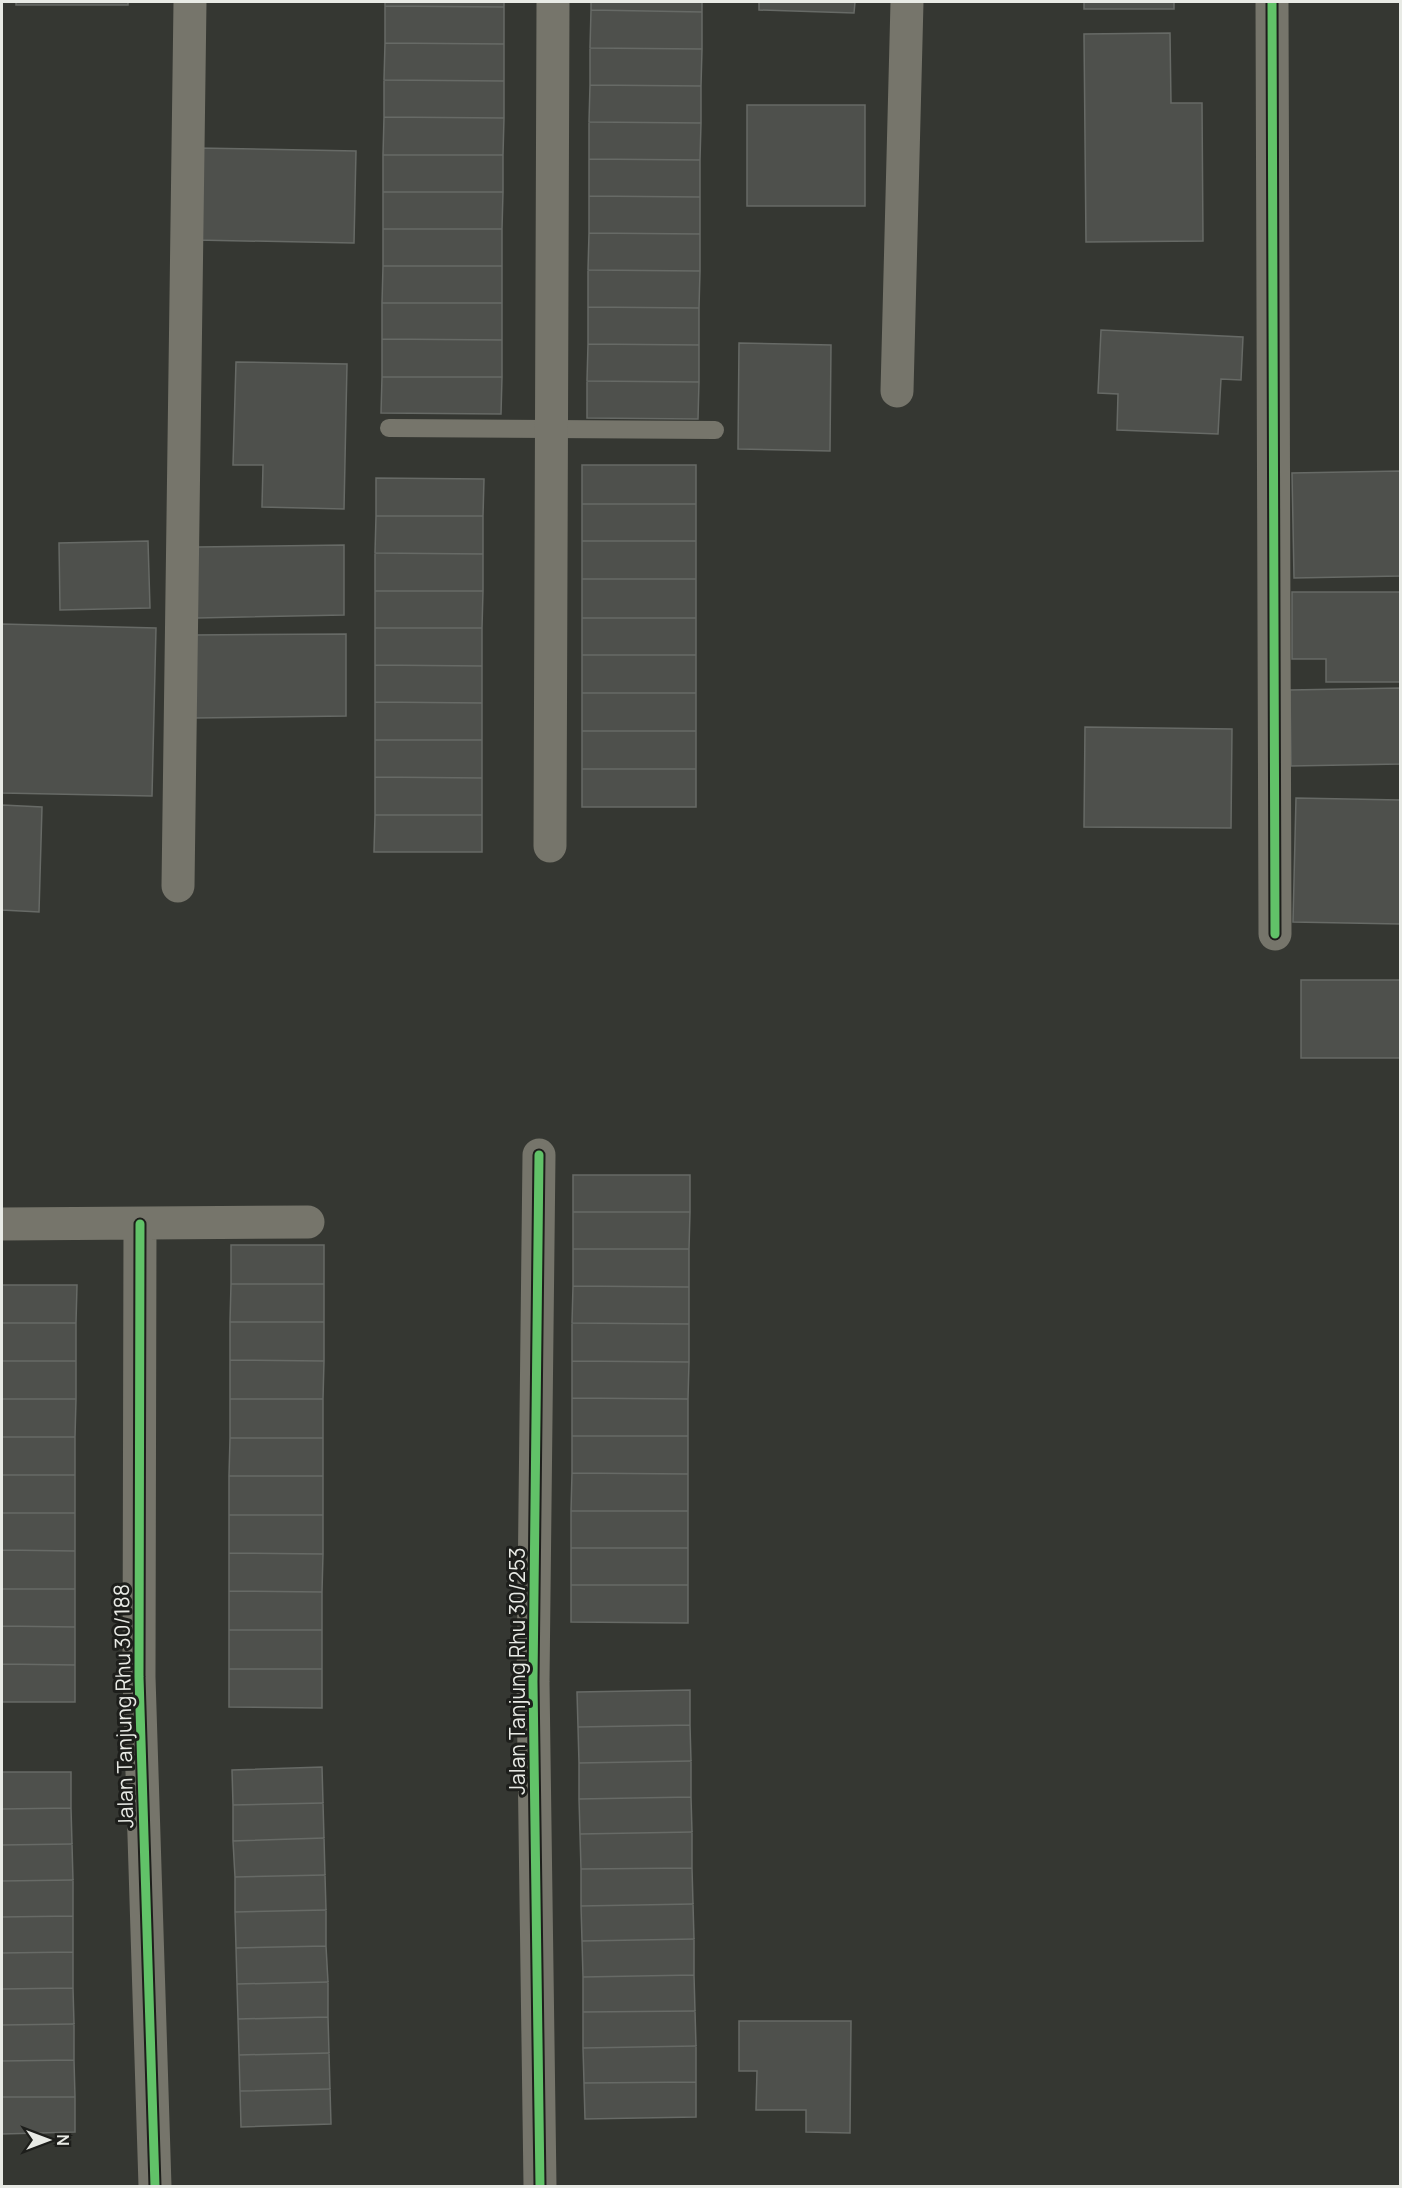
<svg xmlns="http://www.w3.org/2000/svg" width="1402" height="2188" viewBox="0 0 1402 2188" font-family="Manrope,sans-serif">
<rect width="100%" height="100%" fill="#353732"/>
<path fill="#4e504c" stroke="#676a66" stroke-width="1.5" d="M16,2H128V5H16Z
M385,2H504V7L385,6Z
M591,2H702V12L591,10Z
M759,2H855L854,13L759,10Z
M1084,2H1174V9H1084Z
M385,6L504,7V44L385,43Z
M591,10L702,12V49L590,48Z
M1170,33L1171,103H1202L1203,241L1086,242L1084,34Z
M385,43L504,44V81L384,80Z
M590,48L702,49L701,86L590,85Z
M384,80L504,81V118L384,117Z
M590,85L701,86V123L589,122Z
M747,105H865V206H747Z
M384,117L504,118L503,155H383Z
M589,122L701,123L700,160L589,159Z
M198,148L356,151L354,243L196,240Z
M383,155H503V192H383Z
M589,159L700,160V197L589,196Z
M383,192H503L502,229H383Z
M589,196L700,197V234L589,233Z
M383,229H502V266H383Z
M589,233L700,234V271L588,270Z
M383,266H502V303H382Z
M588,270L700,271L699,308L588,307Z
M382,303H502V340L382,339Z
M588,307L699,308V345L588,344Z
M1101,330L1243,337L1241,380L1221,379L1218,434L1117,430L1118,394L1098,393Z
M382,339L502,340V377H382Z
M739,343L831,345L830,451L738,449Z
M588,344L699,345V382L587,381Z
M236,362L347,364L344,509L262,507L263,465H233Z
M382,377H502L501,414L381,413Z
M587,381L699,382L698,419L587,418Z
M582,465H696V504H582Z
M1400,471V576L1294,578L1292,473Z
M376,478L484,479L483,516H376Z
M582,504H696V541H582Z
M376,516H483V554L375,553Z
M148,541L150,608L60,610L59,543Z
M582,541H696V579H582Z
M344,545V615L197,618L196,547Z
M375,553L483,554V591H375Z
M582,579H696V618H582Z
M375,591H483L482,628H375Z
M1292,592H1400V682H1326V659H1292Z
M582,618H696V655H582Z
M2,624L156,628L152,796L2,793Z
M375,628H482V666L375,665Z
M346,634V716L194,718L193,635Z
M582,655H696V693H582Z
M375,665L482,666V703L375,702Z
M1400,688V764L1291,766L1290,690Z
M582,693H696V731H582Z
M375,702L482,703V740H375Z
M1085,727L1232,729L1231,828L1084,827Z
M582,731H696V769H582Z
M375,740H482V778L375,777Z
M582,769H696V807H582Z
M375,777L482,778V815H375Z
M1296,798L1400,800V924L1293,922Z
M2,805L42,807L39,912L2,910Z
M375,815H482V852H374Z
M1301,980H1400V1058H1301Z
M573,1175H690V1212H573Z
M573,1212H690L689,1249H573Z
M231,1245H324V1284H231Z
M573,1249H689V1287L573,1286Z
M231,1284H324V1322H230Z
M2,1285H77L76,1323H2Z
M573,1286L689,1287V1324L572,1323Z
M230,1322H324V1361L230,1360Z
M2,1323H76V1361H2Z
M572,1323L689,1324V1362L572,1361Z
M230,1360L324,1361L323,1399H230Z
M2,1361H76V1399H2Z
M572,1361L689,1362L688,1399L572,1398Z
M572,1398L688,1399V1436H572Z
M2,1399H76L75,1437H2Z
M230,1399H323V1438H230Z
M572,1436H688V1474L572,1473Z
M2,1437H75V1475H2Z
M230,1438H323V1476H229Z
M572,1473L688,1474V1511H571Z
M2,1475H75V1513H2Z
M229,1476H323V1515H229Z
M571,1511H688V1548H571Z
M2,1513H75V1551L2,1550Z
M229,1515H323V1554L229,1553Z
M571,1548H688V1585H571Z
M2,1550L75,1551V1589H2Z
M229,1553L323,1554L322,1592L229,1591Z
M571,1585H688V1623L571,1622Z
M2,1589H75V1627L2,1626Z
M229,1591L322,1592V1630H229Z
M2,1626L75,1627V1665L2,1664Z
M229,1630H322V1669H229Z
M2,1664L75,1665V1702H2Z
M229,1669H322V1708L229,1707Z
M690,1690V1725L578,1727L577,1692Z
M690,1725L691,1761L579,1763L578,1727Z
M691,1761V1797L579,1799V1763Z
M322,1767L323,1803L233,1805L232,1770Z
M2,1772H71V1808L2,1809Z
M691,1797L692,1832L580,1834L579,1799Z
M323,1803L324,1838L233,1841V1805Z
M71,1808L72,1844L2,1845V1809Z
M692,1832V1868L581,1869L580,1834Z
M324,1838L325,1875L235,1877L233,1841Z
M72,1844L73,1880L2,1881V1845Z
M692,1868L693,1904L581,1906V1869Z
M325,1875L326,1910L235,1912V1877Z
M73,1880V1916L2,1917V1881Z
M693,1904L694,1939L582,1941L581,1906Z
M326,1910V1946L236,1948L235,1912Z
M73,1916V1952L2,1953V1917Z
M694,1939V1975L583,1977L582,1941Z
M326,1946L328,1982L237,1984L236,1948Z
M73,1952V1988L2,1989V1953Z
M694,1975L695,2011L583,2012V1977Z
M328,1982V2017L238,2019L237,1984Z
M73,1988L74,2024L2,2025V1989Z
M695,2011L696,2046L583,2048V2012Z
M328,2017L329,2053L239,2055L238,2019Z
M739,2021H851L850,2133L806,2132V2110H756L757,2071H739Z
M74,2024V2060L2,2061V2025Z
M696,2046V2082L584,2083L583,2048Z
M329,2053L330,2089L240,2091L239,2055Z
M74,2060L75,2097H2V2061Z
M696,2082V2117L585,2119L584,2083Z
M330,2089L331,2124L241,2127L240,2091Z
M2,2097H75V2132L2,2134Z"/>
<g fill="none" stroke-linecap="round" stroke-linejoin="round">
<path stroke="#76756b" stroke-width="18" d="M389,428L715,430"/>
<path stroke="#76756b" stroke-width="33" d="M1272,2L1275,934
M897,391L907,2
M550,846L553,2
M178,886L190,2
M539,1155L533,1682L540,2186
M2,1224L308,1222
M140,1224L139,1677L155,2186"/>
<g stroke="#1d1e1b" stroke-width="13">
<path id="cycleway" d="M1272,2L1275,934
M539,1155L533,1682L540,2186
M140,1224L139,1677L155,2186"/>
</g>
<use href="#cycleway" stroke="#61c268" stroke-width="9"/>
</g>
<g text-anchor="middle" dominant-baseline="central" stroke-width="6" stroke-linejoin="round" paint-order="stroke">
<g font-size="21" fill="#e8eae5" stroke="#1d1e1b">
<text transform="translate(517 1671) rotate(-90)">Jalan Tanjung Rhu 30/253</text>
<text transform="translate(123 1706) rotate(-91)">Jalan Tanjung Rhu 30/188</text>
</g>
</g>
<rect width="1402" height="2188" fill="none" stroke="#e8eae5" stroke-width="6"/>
<g transform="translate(48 2140) rotate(90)" stroke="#1d1e1b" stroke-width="4.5" paint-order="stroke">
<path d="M0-4.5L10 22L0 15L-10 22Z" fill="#e8eae5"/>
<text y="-9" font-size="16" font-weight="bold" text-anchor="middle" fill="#e8eae5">N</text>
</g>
</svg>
